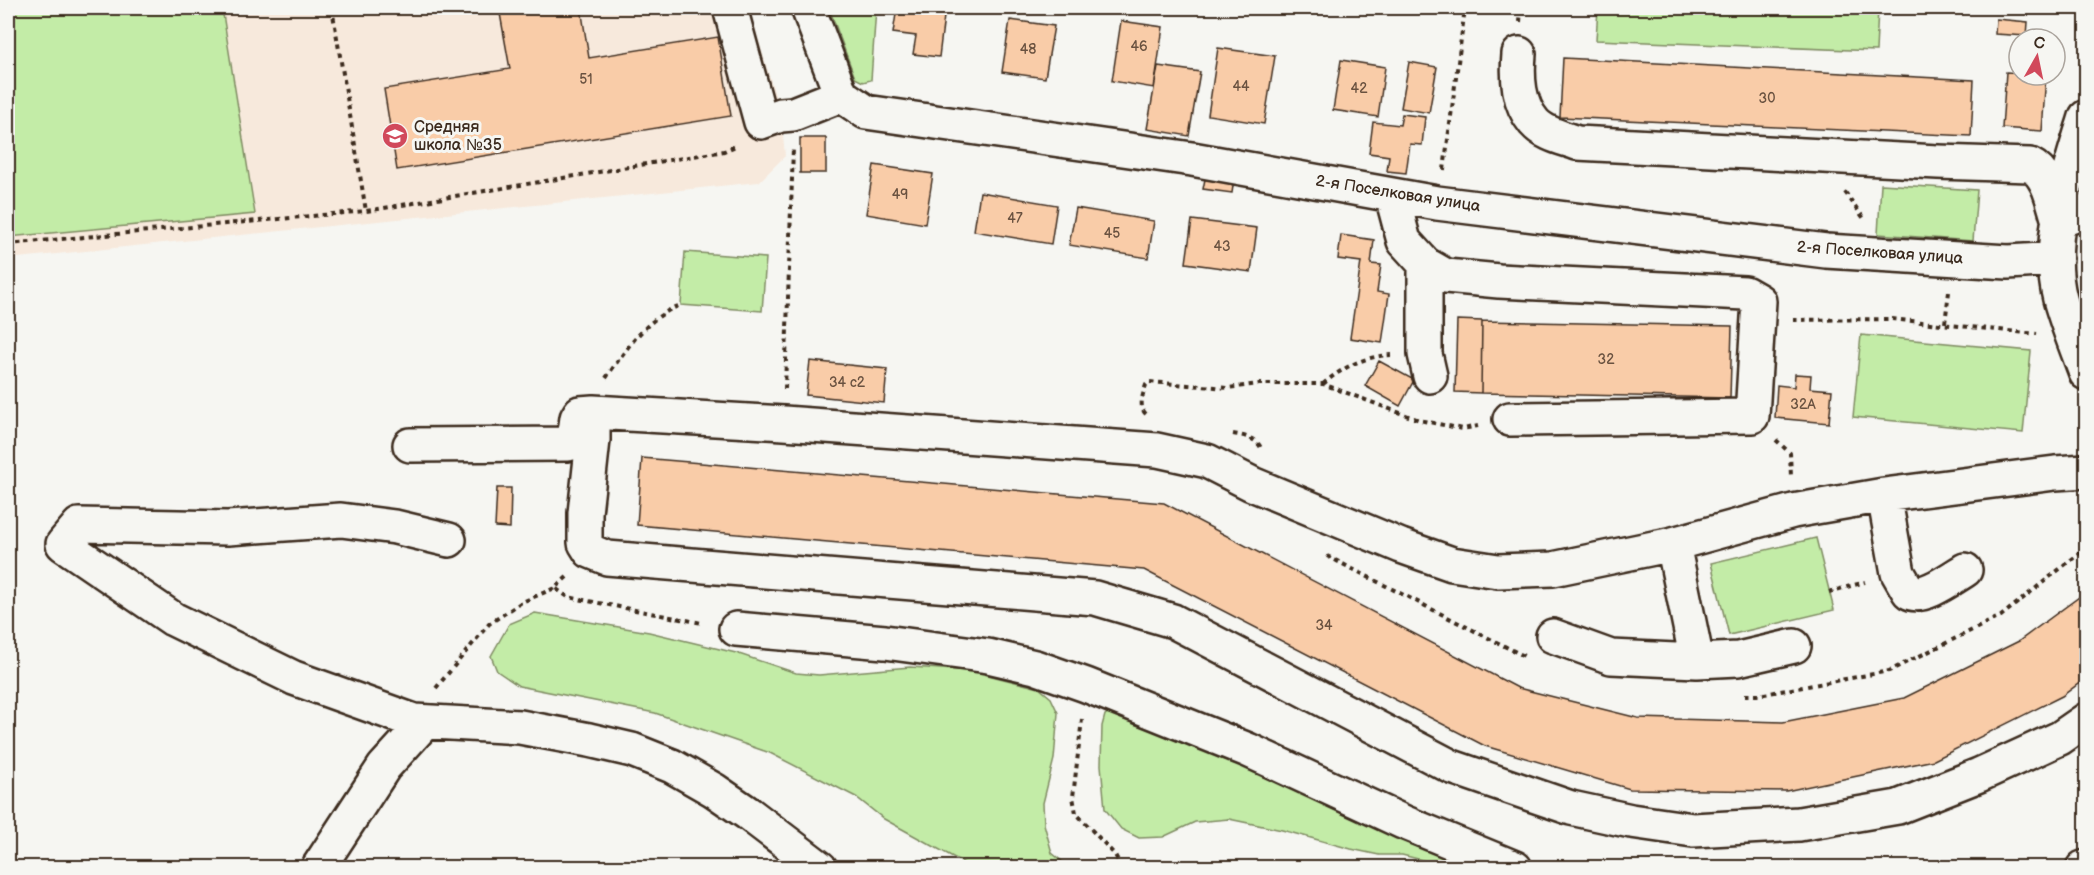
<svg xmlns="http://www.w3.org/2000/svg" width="2094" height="875" viewBox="0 0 2094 875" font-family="'Balsamiq Sans',sans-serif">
<rect width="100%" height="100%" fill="#f6f6f2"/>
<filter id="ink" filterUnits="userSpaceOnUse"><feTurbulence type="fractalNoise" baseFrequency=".0167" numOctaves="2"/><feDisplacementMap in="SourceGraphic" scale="12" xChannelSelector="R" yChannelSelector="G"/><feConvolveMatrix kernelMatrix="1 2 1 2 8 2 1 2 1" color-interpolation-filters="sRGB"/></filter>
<g filter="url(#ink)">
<path fill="#f7e9dc" d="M8,8H749L781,115L785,156L759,182L8,259Z"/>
<path fill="#c3eca7" stroke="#7f8b62" stroke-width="1.5" d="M28,8H222L255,214L8,237V10Z
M829,8H876L871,80L863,82L855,78Z
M1598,8H1878L1876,51L1596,40Z
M1881,184L1977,190L1973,241L1878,234Z
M685,252L766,258L762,311L681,305Z
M1861,335L2031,351L2023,433L1853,417Z
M1816,538L1834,610L1729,635L1711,563Z
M535,613L649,632L736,653L796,673L819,675L910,667L972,671L1039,688L1051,698L1058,713L1054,759L1043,803L1044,824L1052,853L1069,867H971L884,819L856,797L770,753L655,713L519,686L497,671L491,656L509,624Z
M1115,708L1487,867H1436L1430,862L1402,855H1379L1351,849L1282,830L1229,819L1195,822L1163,837L1139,838L1121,829L1105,809L1101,765L1102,726L1105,715Z"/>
<path fill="#f9cca8" stroke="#3b2a1e" stroke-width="1.5" d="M499,8H581L589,58L718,37L731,116L397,170L384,89L510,69Z
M897,8H945L939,57L913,54L916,36L893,33Z
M1996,19L2028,22L2027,36L1995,34Z
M1010,20L1054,26L1045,78L1002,72Z
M1121,21L1163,27L1154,88L1112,81Z
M1218,48L1275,56L1264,124L1208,115Z
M1563,58L1974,80L1971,136L1560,117Z
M1341,60L1385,67L1378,117L1333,110Z
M1409,62L1437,67L1429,113L1401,108Z
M1158,66L1200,72L1189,136L1147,129Z
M2006,72L2019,73V75H2046L2042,131L2002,128Z
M1402,114L1425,117L1422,145L1410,144L1406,173L1387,171L1389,156L1369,153L1373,122L1400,125Z
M800,138H826V173H800Z
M874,165L933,174L925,224L866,214Z
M1206,174L1234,179L1232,193L1203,189Z
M980,192L1057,205L1051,244L974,231Z
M1076,208L1154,221L1148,258L1069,245Z
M1192,220L1257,228L1251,272L1186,263Z
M1341,235L1374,240L1371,264L1381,265L1377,292L1389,294L1382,343L1350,338L1361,262L1338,259Z
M1457,320L1482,321L1481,393L1455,392Z
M1482,321L1732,326L1730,398L1481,393Z
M810,361L887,369L884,403L806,395Z
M1379,361L1414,380L1400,406L1365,386Z
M1795,374L1811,375L1810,388L1832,390L1829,423L1775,418L1777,385L1794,387Z
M642,458L1164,503L1518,688L1638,718L1783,722L1904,698L2019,641L2086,592V678L2062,696L1934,760L1786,791L1630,789L1485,746L1144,570L637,525Z
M497,488H511L510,528L495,527Z"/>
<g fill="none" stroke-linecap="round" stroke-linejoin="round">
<g stroke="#3b2a1e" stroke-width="38">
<path id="minor" d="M730,8L761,122L781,115L793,114L841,95
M808,8L841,95L866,112L1192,159L1437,203L1826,251L2008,262L2056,259
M1519,54C1517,78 1518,103 1534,122C1544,134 1563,138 1577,143L1938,162L2030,165C2049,174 2053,203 2059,221L2086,211
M2086,117C2069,172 2045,241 2060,299C2067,324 2077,349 2086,373
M1392,196L1404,241L1425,264L1446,276L1499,281L1745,293L1759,301L1752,416L1510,419
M1425,264V354L1430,376
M593,412V440L585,513V543L590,551L607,558L1095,598L1173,621L1452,767L1571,808L1631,821L1693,830L1799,824L1898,807L1979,775L2060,738L2086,720
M410,445L568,444L574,439L577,418L580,413L593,412L784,423L1157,450L1207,461L1252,484L1401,546L1452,564L1498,571L1553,569L1673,544L1793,511L1884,495L2055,473L2086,471
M1884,495L1898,573L1909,592C1922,600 1952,578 1965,570
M449,540L395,527L341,520L228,528L79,525L63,544L173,619L294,678L414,721L520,727L589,740L632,750L672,766L714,790L749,814L820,868
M1673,544L1697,661
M736,629L885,642L988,656L1035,667L1086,685L1248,750L1403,822L1515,868
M1553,636L1611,657L1697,661L1738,659L1794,646
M318,868L384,767L425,722
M2083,868L2086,867"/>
</g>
<path stroke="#3b2a1e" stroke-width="4" stroke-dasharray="4.5 4.5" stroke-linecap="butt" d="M332,8L366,211
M1520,22L1521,8
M1444,170L1465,8
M1845,192L1865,220
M8,244L366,211L724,151L738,145
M1793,320L1892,319L2037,334
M1945,323L1949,292
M606,378C626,349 647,317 681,305
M1323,384C1343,367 1365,356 1391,355
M785,389L793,148
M1146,414C1138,407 1143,394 1146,385L1149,382L1228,388L1259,384H1323L1419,420L1463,429L1478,426
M1233,434C1245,436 1257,438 1262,450
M1776,440L1790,453L1791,477
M1327,556L1524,656
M567,577L555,588L568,597L702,623
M1829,592L1865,582
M436,688L489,624L522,602L555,588
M1745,695H1759L1889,671L2001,616L2086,548
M1082,719L1073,797L1076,813L1115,855L1122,868"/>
<use href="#minor" stroke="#f6f6f2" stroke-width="33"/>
</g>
</g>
<defs>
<g id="school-disc" transform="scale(1.35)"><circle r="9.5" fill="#d1495b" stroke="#f6f6f2"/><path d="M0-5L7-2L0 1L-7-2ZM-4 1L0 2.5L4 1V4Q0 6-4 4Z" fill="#fff"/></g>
</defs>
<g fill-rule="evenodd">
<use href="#school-disc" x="395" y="136"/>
</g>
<g text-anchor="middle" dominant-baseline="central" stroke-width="6" stroke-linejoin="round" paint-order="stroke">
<g font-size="14" fill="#6a5240">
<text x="1139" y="46">46</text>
<text x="1028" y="49">48</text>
<text x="586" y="79">51</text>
<text x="1241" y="86">44</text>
<text x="1359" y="88">42</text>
<text x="1767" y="98">30</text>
<text x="900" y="194">49</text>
<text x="1015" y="218">47</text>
<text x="1112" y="233">45</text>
<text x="1222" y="246">43</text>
<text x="1606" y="359">32</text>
<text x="847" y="382">34 с2</text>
<text x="1803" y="404">32А</text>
<text x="1324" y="625">34</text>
</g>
<g font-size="16" fill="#3b2a1e" stroke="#f6f6f2" text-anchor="start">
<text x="414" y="127">Средняя<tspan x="414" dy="18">школа №35</tspan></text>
</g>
<g font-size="16" fill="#3b2a1e" stroke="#f6f6f2">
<text transform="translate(1398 194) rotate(9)">2-я Поселковая улица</text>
<text transform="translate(1880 253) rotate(4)">2-я Поселковая улица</text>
</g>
</g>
<rect width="2094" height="875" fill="none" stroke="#f6f6f2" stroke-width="30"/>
<rect x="15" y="15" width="2064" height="845" fill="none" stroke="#3b2a1e" stroke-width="2" filter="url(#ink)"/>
<g transform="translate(2037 57) rotate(9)"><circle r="28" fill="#f6f6f2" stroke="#aba49d" stroke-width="1.5"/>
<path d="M0-4.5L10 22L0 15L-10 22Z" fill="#d1495b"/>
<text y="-9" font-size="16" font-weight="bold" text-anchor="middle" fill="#3b2a1e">С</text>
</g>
</svg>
